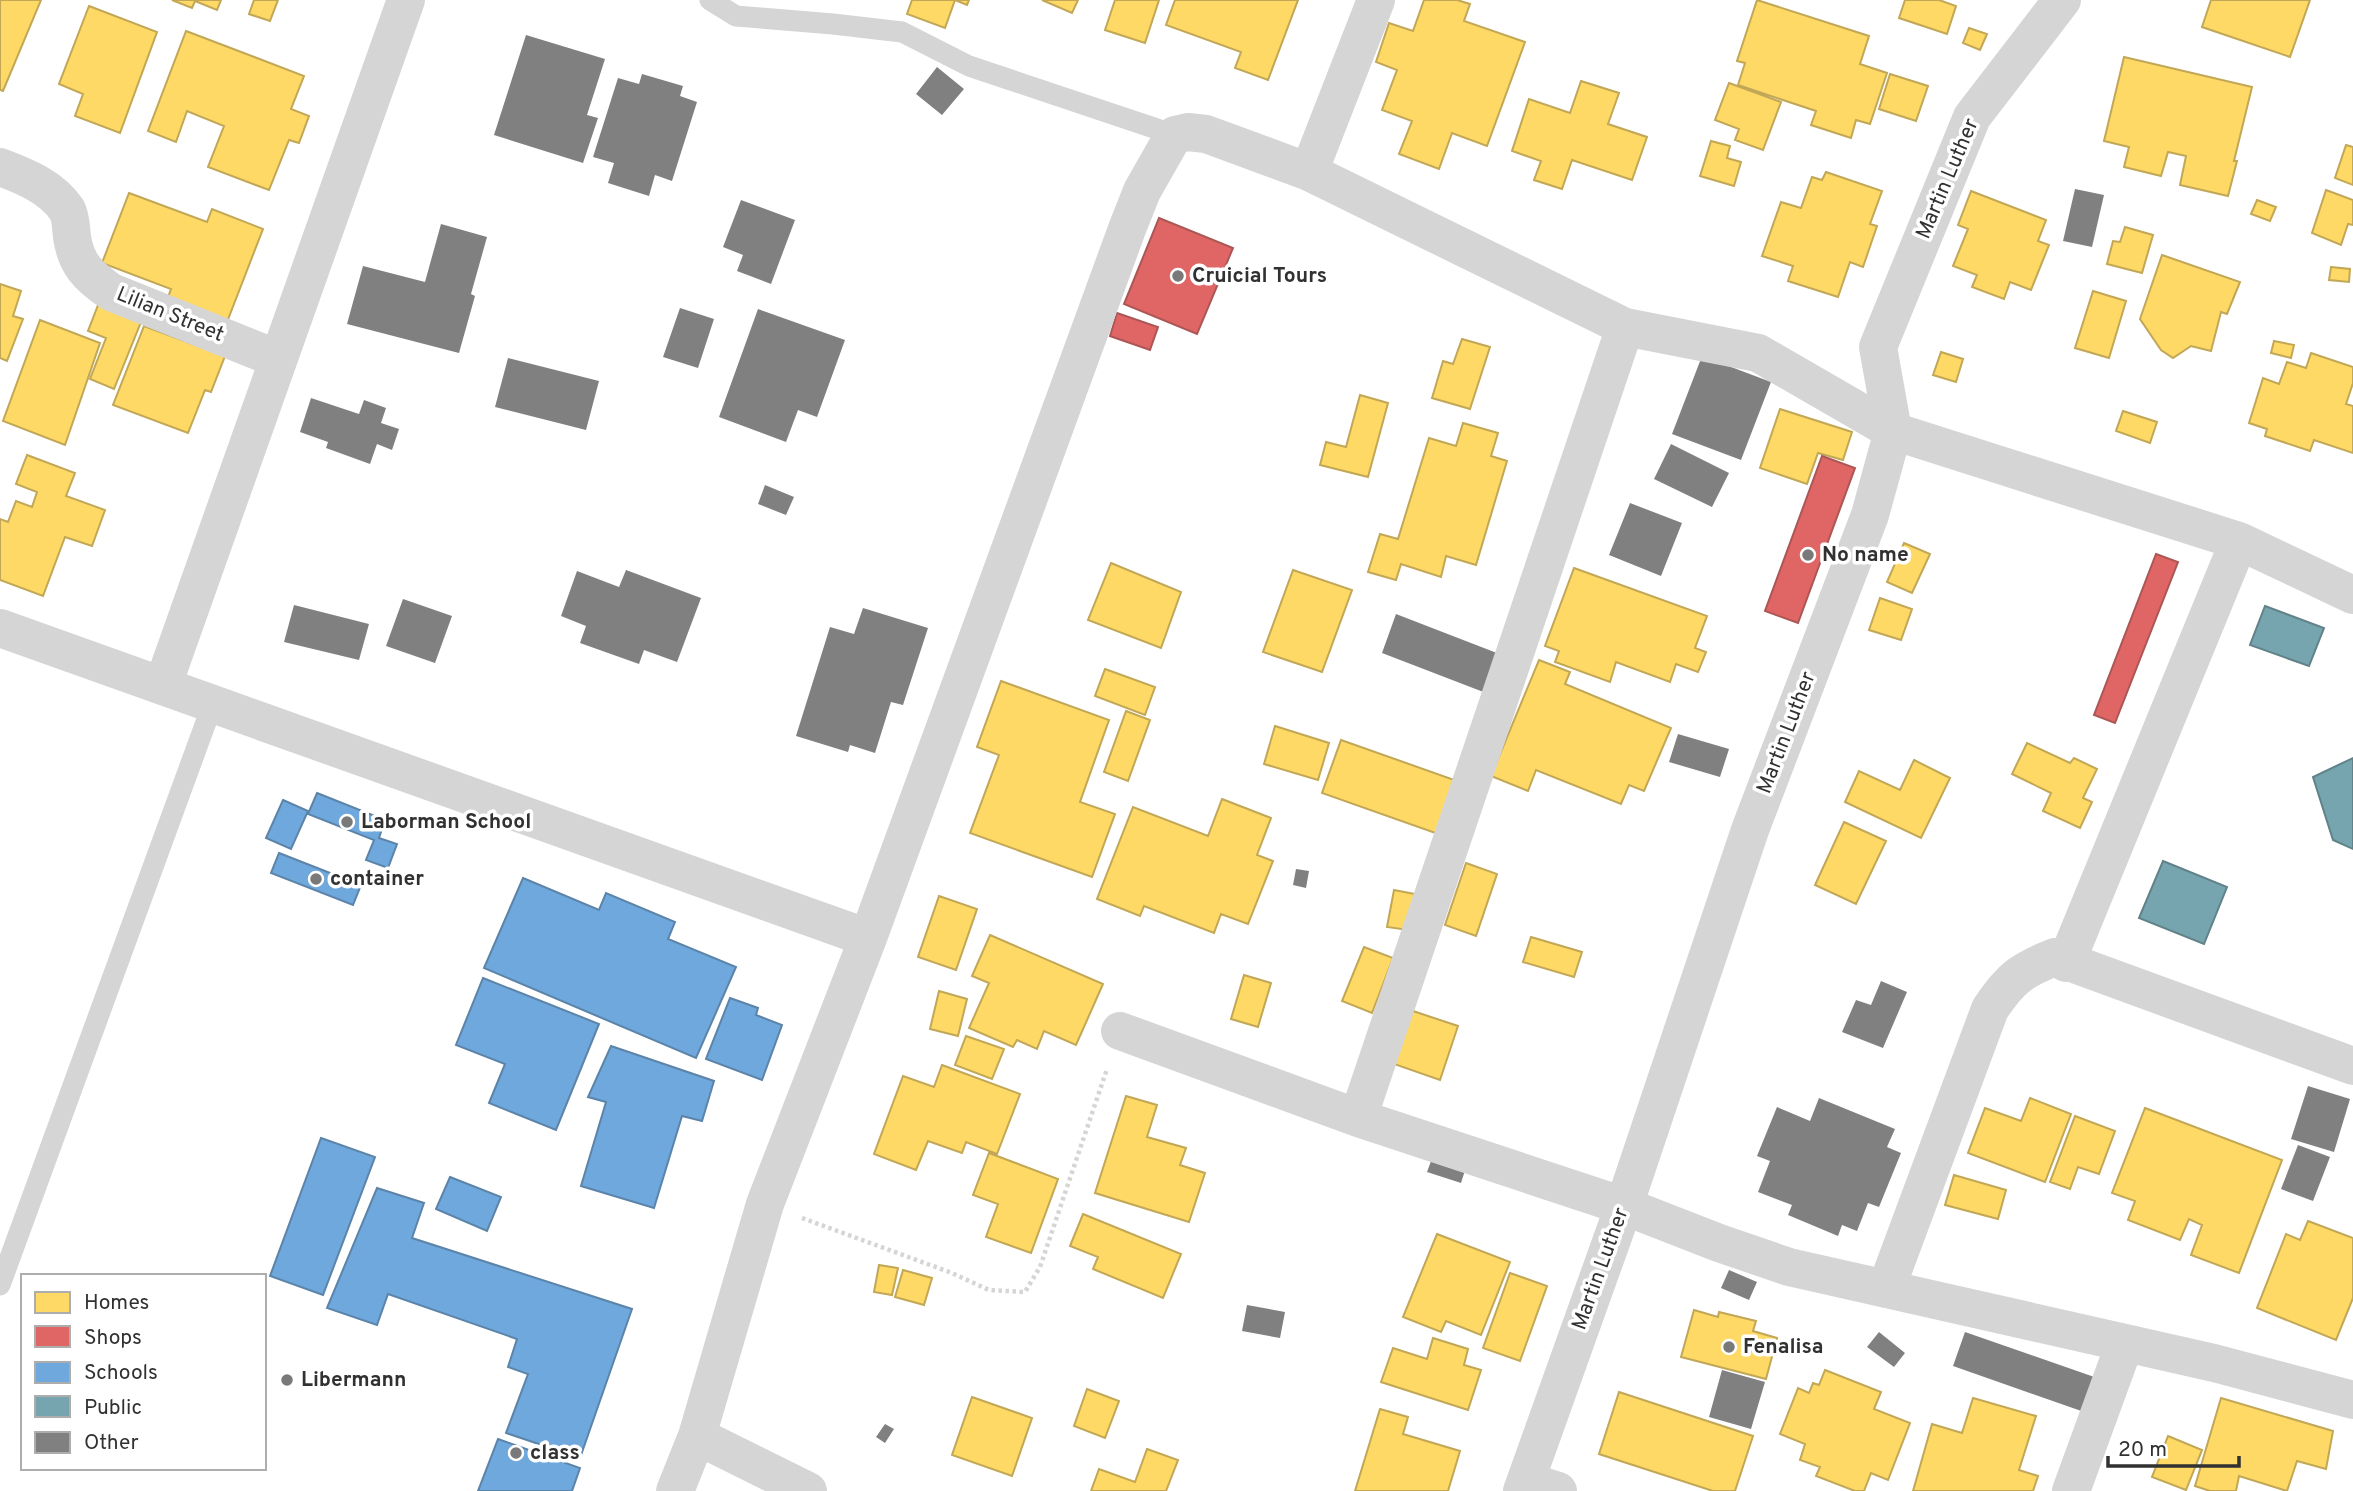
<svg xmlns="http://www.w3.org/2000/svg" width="2353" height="1491" viewBox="0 0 2353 1491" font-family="Overpass,sans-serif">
<rect width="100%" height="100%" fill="#fff"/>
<path fill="#ffd966" stroke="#c1a756" stroke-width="2" d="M0,0H41L3,91L0,90Z
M172,0H221L217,10L195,1L192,8Z
M254,0H278L270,21L249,14Z
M912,0H969L967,5L955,0L945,28L907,14Z
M1042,0H1078L1072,13Z
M1115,0H1159L1145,43L1105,30Z
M1175,0H1298L1268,80L1235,68L1241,52L1166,25Z
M1424,0H1457L1470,4L1464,21L1525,42L1487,146L1452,133L1439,169L1399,154L1412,121L1382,110L1397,70L1376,62L1389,23L1413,31Z
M1757,0L1869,36L1860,64L1887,73L1870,124L1856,120L1851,138L1811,125L1816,111L1738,85L1745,63L1737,61Z
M1905,0H1939L1956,6L1947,34L1899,18Z
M2211,0H2310L2290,57L2202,27Z
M89,6L157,32L120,133L75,116L83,94L59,84Z
M1969,28L1987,34L1980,50L1963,43Z
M186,31L304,76L291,109L309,116L299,143L289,140L269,190L208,167L224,126L187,111L176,142L148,131Z
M2124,57L2252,87L2234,161H2237L2228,196L2180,185L2186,156L2168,152L2161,176L2124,167L2129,147L2104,141Z
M1890,74L1928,86L1916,121L1879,109Z
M1581,81L1619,93L1608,124L1647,137L1632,180L1572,160L1562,189L1534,180L1541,161L1512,151L1529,99L1570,113Z
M1729,83L1781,102L1763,150L1735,140L1739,129L1715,120Z
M1711,141L1730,146L1727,158L1741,162L1734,186L1700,176Z
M2346,145L2353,147V185L2335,178Z
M1826,172L1882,191L1870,224L1877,226L1863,267L1850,262L1838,297L1788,281L1793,266L1762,256L1781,202L1801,208L1812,177L1822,180Z
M2326,190L2353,200V225L2348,224L2341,245L2312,233Z
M1971,191L2046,220L2038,241L2049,245L2031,290L2010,282L2004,299L1972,287L1977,275L1953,266L1968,229L1958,225Z
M129,193L207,222L212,209L263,229L227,322L167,300L171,289L102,263Z
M2257,200L2276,207L2270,221L2251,214Z
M2125,227L2153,235L2142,273L2107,264L2113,241L2120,242Z
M2162,255L2240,282L2227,314L2221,312L2211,351L2191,346L2173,358L2161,350L2140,319Z
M2331,267L2350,269L2349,282L2329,280Z
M0,284L21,291L13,316L23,319L7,361L0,358Z
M2093,291L2126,301L2109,358L2075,348Z
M100,300L143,317L114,389L90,379L106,338L88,331Z
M40,320L100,343L65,445L3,421Z
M144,326L225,356L211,392L205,390L188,433L113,405Z
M1462,339L1490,347L1470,409L1432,398L1443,361L1453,364Z
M2274,341L2294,345L2291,358L2271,353Z
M1941,352L1963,359L1956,382L1933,375Z
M2311,353L2353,367V383L2346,404L2353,406V453L2314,440L2310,451L2265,436L2267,429L2249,423L2263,378L2279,384L2287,362L2306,368Z
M1360,395L1388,403L1368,477L1320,465L1326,442L1346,447Z
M1780,409L1852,432L1843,460L1818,453L1807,484L1760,468Z
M2123,411L2157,422L2150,443L2116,431Z
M1463,423L1498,433L1491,456L1507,461L1476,565L1446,556L1441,577L1401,564L1396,580L1368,572L1380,534L1398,539L1429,438L1456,446Z
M27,455L75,473L66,496L105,510L92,546L65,537L43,596L0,580V519L8,522L16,501L32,507L37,492L16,484Z
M1904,543L1930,554L1912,593L1887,582Z
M1111,563L1181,592L1161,648L1088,620Z
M1574,568L1707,616L1695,648L1706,652L1698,672L1676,664L1670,682L1616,662L1610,682L1555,662L1559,651L1545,646Z
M1293,570L1352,590L1322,672L1263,652Z
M1880,598L1912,609L1901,640L1869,630Z
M1539,660L1570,672L1565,684L1671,728L1644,791L1629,785L1621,804L1536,770L1528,791L1491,776Z
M1105,669L1155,687L1145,715L1095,696Z
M1001,681L1109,720L1080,802L1115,814L1092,877L970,833L999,755L977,747Z
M1126,711L1150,720L1128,781L1104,772Z
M1275,726L1329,743L1318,780L1264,764Z
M1341,740L1460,782L1441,835L1322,793Z
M2027,743L2070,763L2074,758L2097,769L2083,798L2092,802L2080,828L2043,811L2051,793L2012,774Z
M1914,760L1950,778L1921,838L1845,802L1859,771L1900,790Z
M1222,799L1271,818L1257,855L1273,861L1248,924L1221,914L1214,933L1144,906L1140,916L1097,899L1133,807L1208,836Z
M1844,822L1886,841L1856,904L1815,885Z
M1466,863L1497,874L1476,936L1445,925Z
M1394,890L1415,894L1408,930L1387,927Z
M939,896L977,909L956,970L918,957Z
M990,935L1103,984L1076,1045L1044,1031L1037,1049L1017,1040L1013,1047L969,1028L989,983L972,976Z
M1531,937L1582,952L1574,977L1523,962Z
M1364,947L1393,958L1372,1013L1342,1001Z
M1244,975L1271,983L1258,1027L1231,1019Z
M939,991L967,999L958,1036L930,1029Z
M1413,1011L1458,1026L1440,1080L1394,1064Z
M966,1036L1004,1049L992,1079L955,1065Z
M942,1065L1020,1094L997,1154L966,1142L962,1153L928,1141L916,1170L874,1154L903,1076L934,1087Z
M1126,1096L1157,1105L1147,1137L1186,1148L1180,1165L1205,1173L1189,1222L1095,1193Z
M2030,1098L2071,1114L2045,1182L1968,1153L1985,1108L2021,1121Z
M2145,1108L2282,1160L2239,1273L2191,1255L2202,1225L2189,1219L2180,1240L2128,1220L2135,1201L2112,1193Z
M2075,1116L2115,1131L2099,1174L2078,1167L2070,1189L2050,1182Z
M989,1153L1058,1179L1031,1253L986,1237L998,1204L973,1195Z
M1954,1175L2006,1190L1998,1219L1945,1205Z
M1083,1214L1181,1254L1163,1298L1093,1269L1098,1257L1070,1246Z
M2308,1221L2353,1238V1298L2336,1340L2257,1308L2286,1234L2300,1240Z
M1437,1234L1510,1262L1481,1335L1446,1321L1441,1332L1403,1317Z
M879,1265L898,1268L892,1295L874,1292Z
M903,1270L932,1278L924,1305L895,1297Z
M1510,1273L1547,1286L1520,1361L1483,1348Z
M1694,1310L1718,1317L1719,1312L1756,1321L1753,1331L1777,1338L1766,1379L1681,1357Z
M1433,1338L1468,1349L1464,1365L1481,1370L1468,1410L1381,1382L1393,1348L1427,1359Z
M1825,1370L1881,1392L1874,1409L1910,1423L1888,1480L1871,1473L1864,1491H1855L1816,1476L1820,1467L1800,1460L1805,1444L1780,1434L1798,1388L1809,1393L1813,1383L1819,1385Z
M1087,1389L1119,1401L1105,1438L1074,1426Z
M1619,1392L1753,1436L1735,1491H1713L1599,1454Z
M972,1397L1032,1418L1012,1476L952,1455Z
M1973,1398L2036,1416L2019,1470L2038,1476L2033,1491H1913L1932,1424L1962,1433Z
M2221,1398L2333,1431L2326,1469L2297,1461L2287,1491L2239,1476L2236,1491H2210L2195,1486Z
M1380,1409L1408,1417L1403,1434L1460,1451L1448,1491H1355Z
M2168,1436L2202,1450L2186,1490L2152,1477Z
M1147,1449L1178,1460L1166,1491H1091L1099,1469L1135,1482Z"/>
<path fill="#e06666" stroke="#ac5656" stroke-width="2" d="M1159,218L1233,248L1197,334L1124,304Z
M1117,313L1158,327L1150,350L1110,336Z
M1822,456L1855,468L1798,623L1765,611Z
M2156,554L2178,562L2115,723L2094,715Z"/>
<path fill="#6fa8dc" stroke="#5c84a9" stroke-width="2" d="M317,793L385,820L379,838L397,844L388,868L366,860L374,840L308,814Z
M283,800L308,811L291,849L266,838Z
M279,853L361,885L353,905L271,873Z
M523,878L599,910L606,893L675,922L668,939L736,967L696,1058L484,968Z
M483,978L599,1024L556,1130L489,1103L505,1064L456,1045Z
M730,998L758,1008L756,1015L782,1025L762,1080L706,1059Z
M611,1046L714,1081L702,1121L682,1116L654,1208L581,1186L606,1102L588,1097Z
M321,1138L375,1157L323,1295L270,1276Z
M450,1177L501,1197L487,1231L436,1209Z
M377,1188L424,1203L412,1238L632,1309L580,1458L506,1433L528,1374L508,1367L517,1339L388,1294L377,1325L327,1308Z
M498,1439L580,1468L572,1491H478Z"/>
<path fill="#76a5af" stroke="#618289" stroke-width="2" d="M2265,606L2324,628L2309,666L2250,645Z
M2353,758V849L2333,840L2313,777Z
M2163,861L2227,887L2204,944L2139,918Z"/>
<path fill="#808080" d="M526,35L605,59L587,115L598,118L583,163L494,135Z
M937,67L964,89L942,115L916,94Z
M642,74L683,86L680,96L697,102L672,181L655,175L649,196L608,183L614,163L593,157L618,78L639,84Z
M2075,189L2104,195L2092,247L2063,241Z
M741,200L795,220L771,284L737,271L743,255L723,247Z
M441,224L487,237L471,294L475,296L459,353L347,324L363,266L425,282Z
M680,308L714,319L698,368L663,357Z
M758,309L845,340L817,417L798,410L786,442L719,417Z
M1702,356L1771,382L1741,460L1672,434Z
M508,358L599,381L586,430L495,407Z
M311,398L359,414L364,400L386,408L381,423L399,429L392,450L377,444L370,464L326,448L328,442L300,432Z
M1671,444L1729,473L1712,507L1654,479Z
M765,485L794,497L786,515L758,504Z
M1630,503L1682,523L1661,576L1609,555Z
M626,570L701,598L677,662L644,650L639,664L580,643L586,626L561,616L577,571L619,587Z
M403,599L452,616L435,663L386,646Z
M294,605L369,624L359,660L284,642Z
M863,608L928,628L903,705L891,702L875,753L850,745L848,752L796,736L830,627L854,634Z
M1396,614L1502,655L1486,693L1382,653Z
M1678,734L1729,749L1720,777L1669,762Z
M1296,869L1309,871L1306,888L1293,885Z
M1881,981L1907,992L1883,1048L1842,1032L1856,1000L1871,1005Z
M2308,1086L2350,1099L2334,1152L2291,1139Z
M1819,1098L1895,1129L1887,1147L1901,1153L1879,1207L1868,1203L1857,1231L1842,1225L1838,1236L1788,1215L1792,1205L1758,1192L1770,1161L1757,1156L1777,1107L1810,1121Z
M2298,1145L2330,1157L2313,1201L2281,1189Z
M1434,1153L1467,1164L1461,1183L1427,1172Z
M1729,1270L1757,1282L1749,1300L1721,1288Z
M1247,1305L1285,1312L1280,1338L1242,1331Z
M1879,1332L1905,1353L1894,1367L1867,1347Z
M1965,1332L2100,1379L2087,1413L1953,1366Z
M1722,1370L1765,1382L1751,1429L1709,1417Z
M885,1424L894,1429L885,1443L876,1437Z"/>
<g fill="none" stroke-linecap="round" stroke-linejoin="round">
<path stroke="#d5d5d5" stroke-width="4.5" stroke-dasharray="3.5 3.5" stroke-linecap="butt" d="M802,1218L952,1273L989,1290L1025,1292L1040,1267L1107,1069"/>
<path stroke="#d5d5d5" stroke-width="21" d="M710,0L736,16L833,24L902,32L969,66L1175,135
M0,1285L213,703"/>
<path stroke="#d5d5d5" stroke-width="38" d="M0,167C24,176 52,187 67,210C71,217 71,229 72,237C76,264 88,276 111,292L278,359
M1309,172L1376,0
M0,628L868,938
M163,685L406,0
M2066,963L2239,541
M1120,1031L1358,1118L1624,1206L1719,1243L1789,1267L2214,1363L2353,1400
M1358,1118L1625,327
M1886,1289L1990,1009C2010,979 2021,970 2055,957L2353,1066
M697,1436L808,1491
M1526,1481L1558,1491
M675,1491L697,1436L765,1204L868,938L1127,229L1142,191L1171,140L1175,135L1188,132L1206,134L1309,172L1625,327L1758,353L1893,431L2239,541L2353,595
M1522,1491L1624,1206L1750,830L1870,515L1893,431L1878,347L1972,117L2062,0
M2071,1491L2125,1343"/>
</g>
<g fill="#797979" stroke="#fff" stroke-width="2.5">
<circle cx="1178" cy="276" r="7"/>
<circle cx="1808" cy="555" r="7"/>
<circle cx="347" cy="822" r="7"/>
<circle cx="316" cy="879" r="7"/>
<circle cx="1729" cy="1347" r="7"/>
<circle cx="287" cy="1380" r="7"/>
<circle cx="516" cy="1453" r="7"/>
</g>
<g text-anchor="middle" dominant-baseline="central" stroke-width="7" stroke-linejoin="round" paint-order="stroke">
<g font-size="21" fill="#313131" stroke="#fff">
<text transform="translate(1948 179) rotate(-67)">Martin Luther</text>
<text transform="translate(170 315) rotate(22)">Lilian Street</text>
<text transform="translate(1787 733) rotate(-69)">Martin Luther</text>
<text transform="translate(1601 1269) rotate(-70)">Martin Luther</text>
</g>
<g font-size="21" font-weight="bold" fill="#313131" stroke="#fff" text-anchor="start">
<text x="1192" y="276">Cruicial Tours</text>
<text x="1822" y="555">No name</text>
<text x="361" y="822">Laborman School</text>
<text x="330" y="879">container</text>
<text x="1743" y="1347">Fenalisa</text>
<text x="301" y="1380">Libermann</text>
<text x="530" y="1453">class</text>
</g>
</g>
<rect x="21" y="1274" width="245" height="196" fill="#ffffff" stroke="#adadad" stroke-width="2"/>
<rect x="35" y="1292" width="35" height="21" fill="#ffd966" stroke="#adadad" stroke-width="2"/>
<text x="84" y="1309" font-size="21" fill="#313131">Homes</text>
<rect x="35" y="1326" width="35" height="21" fill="#e06666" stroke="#adadad" stroke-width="2"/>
<text x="84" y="1344" font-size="21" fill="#313131">Shops</text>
<rect x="35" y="1362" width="35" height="21" fill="#6fa8dc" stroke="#adadad" stroke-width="2"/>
<text x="84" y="1379" font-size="21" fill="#313131">Schools</text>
<rect x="35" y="1396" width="35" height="21" fill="#76a5af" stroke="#adadad" stroke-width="2"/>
<text x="84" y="1414" font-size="21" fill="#313131">Public</text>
<rect x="35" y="1432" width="35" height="21" fill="#808080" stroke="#adadad" stroke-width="2"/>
<text x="84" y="1449" font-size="21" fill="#313131">Other</text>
<path d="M2108 1456v10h131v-10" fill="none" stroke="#313131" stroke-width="3.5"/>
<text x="2118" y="1456" font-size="21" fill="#313131" stroke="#ffffff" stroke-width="5" paint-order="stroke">20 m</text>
</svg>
